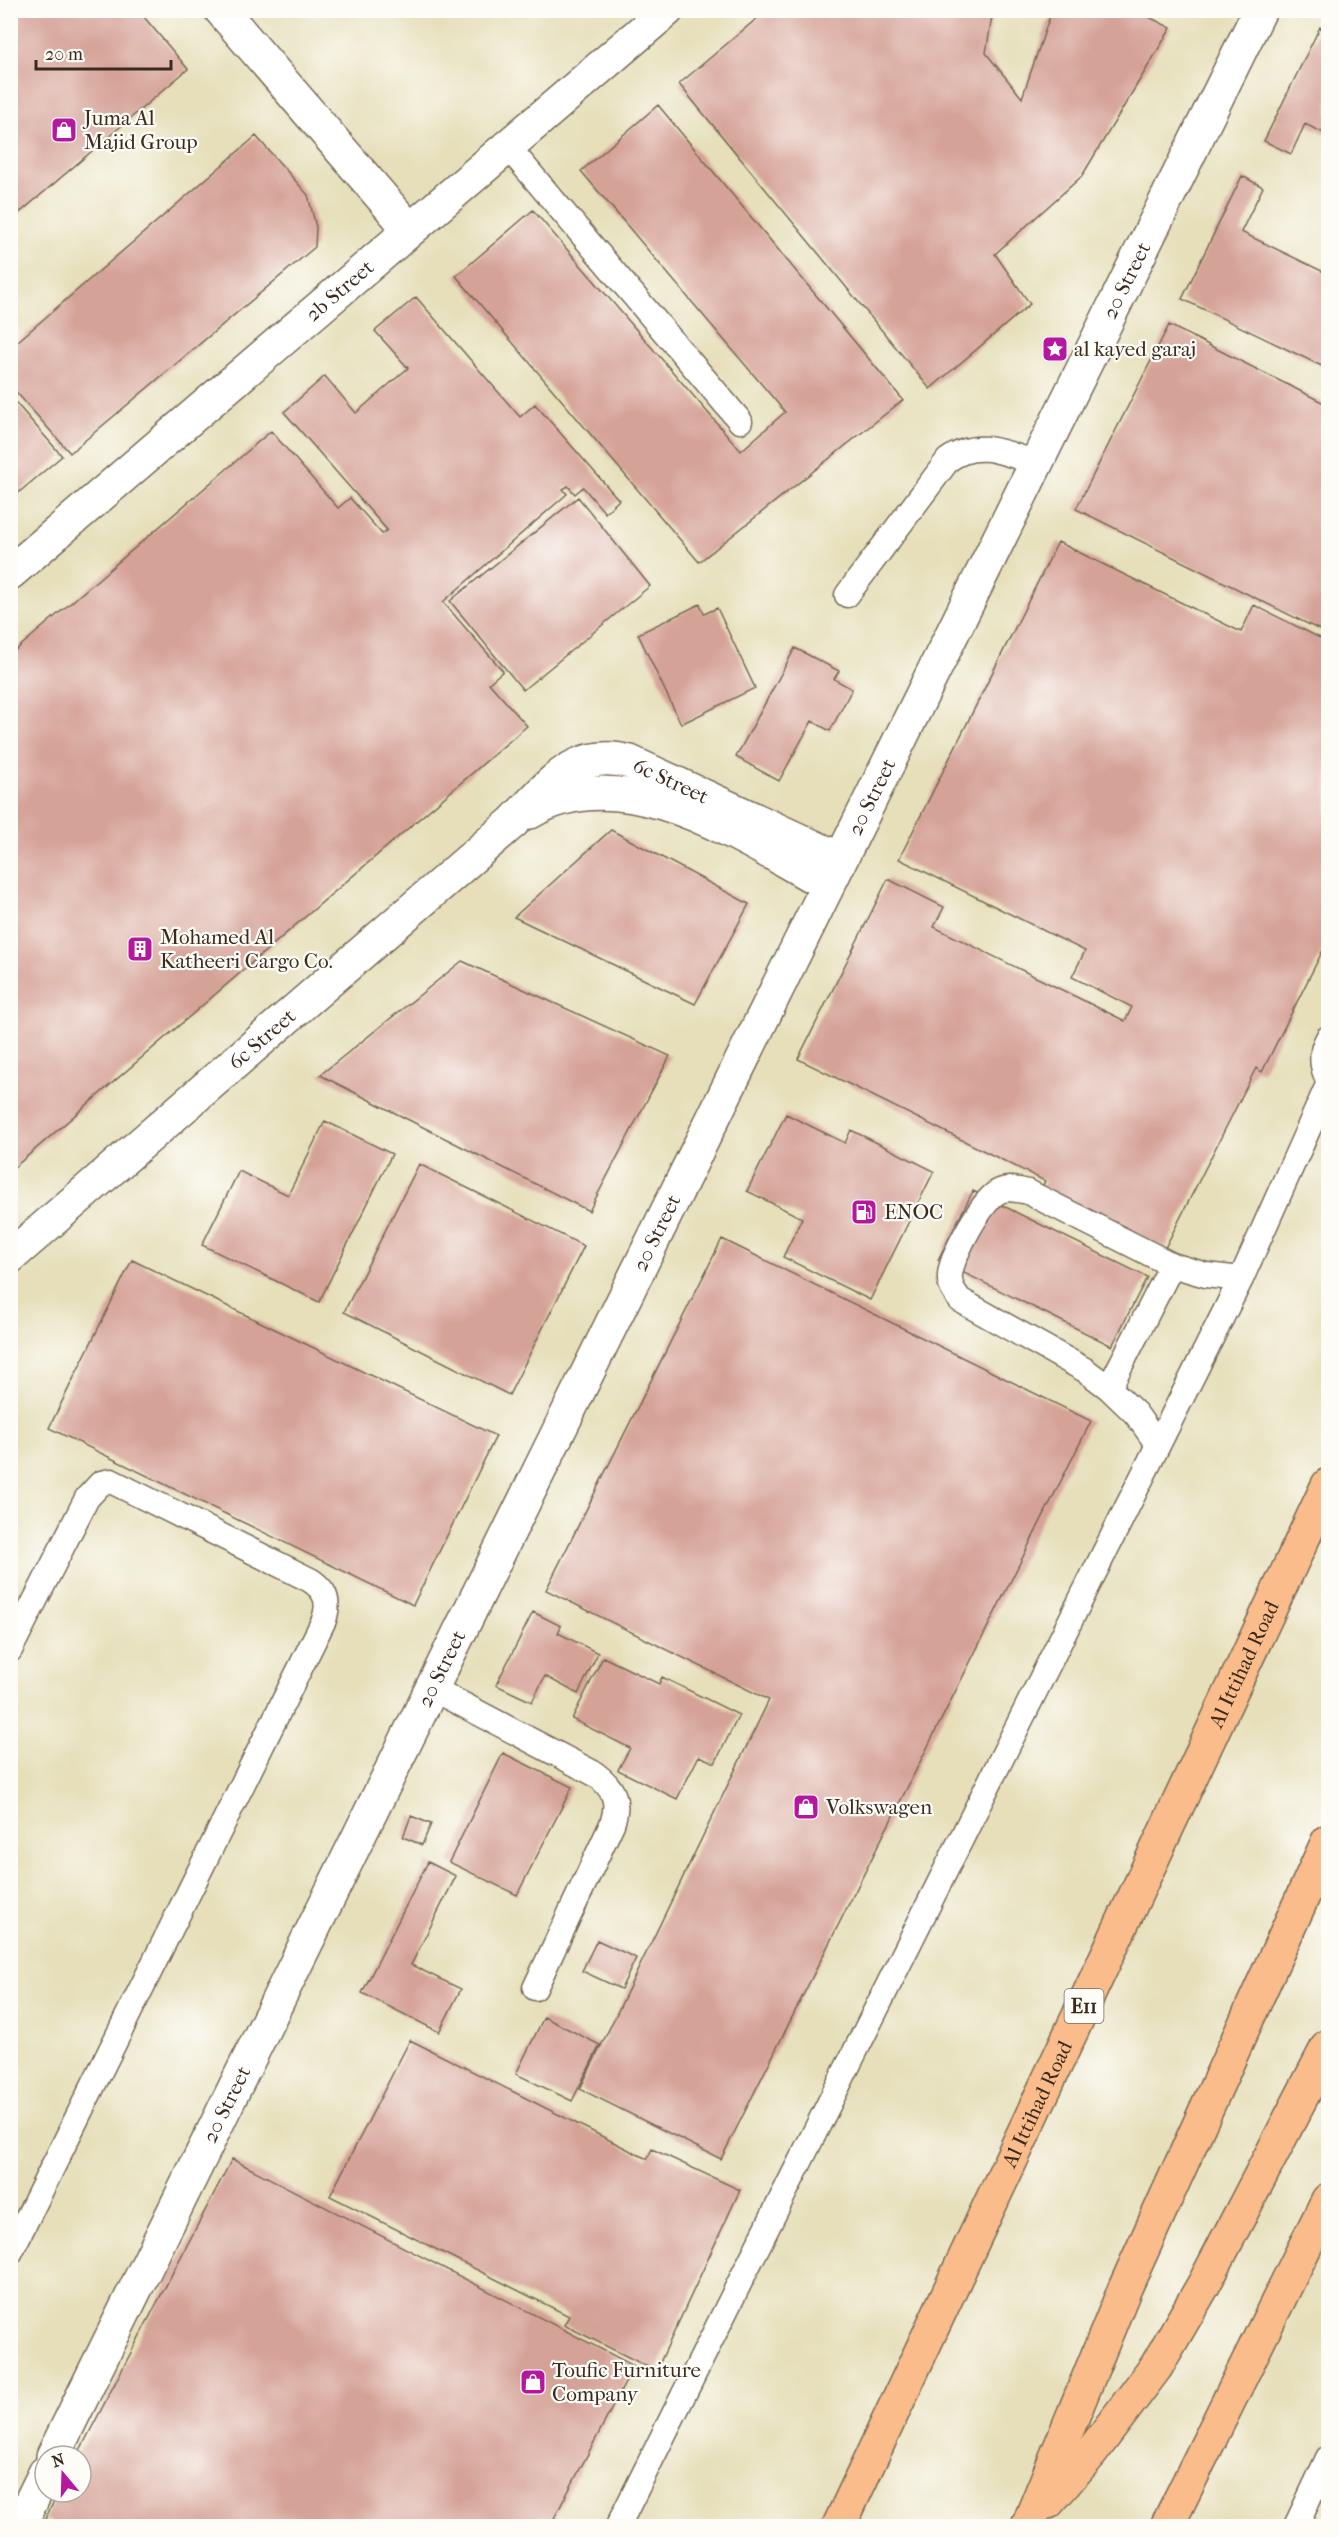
<svg xmlns="http://www.w3.org/2000/svg" width="1339" height="2537" viewBox="0 0 1339 2537" font-family="'IM FELL French Canon',serif">
<rect width="100%" height="100%" fill="#fdfcf7"/>
<filter id="ink" filterUnits="userSpaceOnUse"><feTurbulence type="fractalNoise" baseFrequency=".0167" numOctaves="2"/><feDisplacementMap in="SourceGraphic" scale="12" xChannelSelector="R" yChannelSelector="G"/><feConvolveMatrix kernelMatrix="1 2 1 2 8 2 1 2 1" color-interpolation-filters="sRGB"/></filter>
<filter id="wash" filterUnits="userSpaceOnUse"><feTurbulence type="fractalNoise" baseFrequency=".008" numOctaves="4" result="noise"/><feDisplacementMap in="SourceGraphic" scale="24" xChannelSelector="R" yChannelSelector="G"/><feGaussianBlur stdDeviation="1.35" result="paint"/><feColorMatrix in="noise" values="0 0 0 0 0 0 0 0 0 0 0 0 0 0 0 0 0 1.4 0 .05"/><feComposite in="paint" operator="in"/></filter>
<g filter="url(#wash)">
<rect width="100%" height="100%" fill="#e6dfba"/>
<g id="blocks">
<path fill="#d5a297" d="M10,10H138L188,69L10,221Z
M767,10H993L986,53L1022,98L1052,10H1135L1171,28L1082,176L995,254L1030,304L930,389L679,84Z
M1320,27L1328,32V135L1305,124L1291,154L1264,141Z
M658,105L903,400L699,562L456,276L533,210L741,451L785,412L581,171Z
M256,136L308,195L316,227L315,247L70,453L10,385V348Z
M1242,176L1263,187L1241,232L1328,274V369L1182,299Z
M416,297L520,417L535,404L619,500L605,513L583,487L575,494L568,486L563,489L567,494L443,602L503,671L489,683L527,726L10,1171V655L271,431L338,508L350,498L382,534L387,530L284,412L325,376L356,413L408,368L375,331Z
M1169,325L1328,405V634L1076,509Z
M10,396L62,456L10,500Z
M578,497L650,586L523,690L450,601Z
M1058,542L1241,632L1254,605L1328,642V940L1262,1072L1256,1068L1165,1248L1042,1187L1045,1181L798,1059L888,879L944,907L934,927L1125,1021L1132,1007L1072,977L1085,951L899,859Z
M700,604L704,614L717,608L755,688L681,724L638,634Z
M795,648L839,671L834,679L852,689L830,731L812,721L779,781L736,757Z
M611,830L749,904L695,1004L514,917Z
M462,961L670,1056L589,1211L320,1075Z
M786,1114L845,1143L851,1130L934,1171L870,1300L783,1257L802,1218L747,1191Z
M325,1121L392,1154L319,1302L202,1245L239,1171L288,1195Z
M419,1164L584,1246L509,1395L344,1312Z
M973,1191L1147,1277L1112,1346L938,1260Z
M722,1239L1091,1421L721,2159L580,2089L769,1700L546,1590Z
M132,1260L496,1436L413,1605L49,1428Z
M533,1612L561,1626L558,1633L598,1653L578,1694L545,1676L532,1702L496,1685Z
M603,1657L659,1684L662,1677L739,1715L715,1763L699,1756L677,1799L618,1770L630,1748L572,1719Z
M503,1753L572,1787L517,1895L449,1862Z
M411,1816L431,1824L422,1845L403,1837Z
M428,1862L456,1876L411,1965L461,1989L439,2032L362,1993Z
M597,1940L636,1958L621,1989L582,1971Z
M544,2017L600,2045L572,2101L516,2074Z
M410,2040L647,2159L652,2149L740,2190L656,2371L564,2325L569,2316L330,2196Z
M232,2159L634,2366L550,2526H59L45,2519L59,2492H81V2456H77Z"/>
</g>
</g>
<g filter="url(#ink)">
<use href="#blocks" fill-opacity="0" stroke="#776955" stroke-width="1.5"/>
<g fill="none" stroke-linecap="round" stroke-linejoin="round">
<g stroke="#776955" stroke-width="27">
<path id="lane" d="M508,147L740,421
M847,595L948,460C977,438 1005,453 1036,463
M1328,1038C1320,1052 1321,1066 1328,1080
M1109,1388L1172,1265
M1158,1445L1136,1414L1109,1388L1085,1370L960,1300C954,1292 949,1285 950,1275C951,1257 983,1197 1000,1191C1009,1187 1018,1190 1028,1192L1172,1265L1206,1275L1241,1279
M10,1650L87,1498L101,1483L111,1481L310,1580C326,1590 330,1602 324,1620L10,2253
M431,1688L595,1774C614,1788 620,1801 612,1824L535,1988
M618,2526L1241,1279L1328,1085
M1296,2526L1328,2458"/>
</g>
<g stroke="#776955" stroke-width="36">
<g id="street">
<path d="M221,10L410,230"/>
<path id="s1" d="M10,573L667,10"/>
<path d="M530,812C625,755 745,840 828,885"/>
<path id="s2" d="M10,1257L513,822C549,786 574,747 630,762L840,859"/>
<path id="s3" d="M53,2456L1260,10"/>
<path d="M19,2526L45,2473"/>
</g>
</g>
<g stroke="#776955" stroke-width="36">
<path id="primary" d="M1167,2526L1328,2200"/>
</g>
<g stroke="#776955" stroke-width="36">
<g id="highway">
<path d="M1048,2502L1091,2453L1156,2367L1204,2284L1328,2046"/>
<path id="s4" d="M839,2526L1328,1485"/>
<path d="M1028,2526L1125,2288L1328,1841"/>
</g>
</g>
<use href="#lane" stroke="#fff" stroke-width="24"/>
<use href="#street" stroke="#fff" stroke-width="33"/>
<use href="#primary" stroke="#f9bc8a" stroke-width="33"/>
<use href="#highway" stroke="#f9bc8a" stroke-width="33"/>
</g>
</g>
<defs>
<g id="shop-square" transform="scale(1.35)"><rect x="-9" y="-9" width="18" height="18" rx="4" fill="#b5179e" stroke="#fdfcf7"/><path d="M-5-2.5h2.3a2.7 3.5 0 0 1 5.4 0H5L5.5 6h-11ZM-1.5-2.5h3a1.5 2.3 0 0 0-3 0Z" fill="#fff"/></g>
<g id="sight-square" transform="scale(1.35)"><rect x="-9" y="-9" width="18" height="18" rx="4" fill="#b5179e" stroke="#fdfcf7"/><path d="M0-6L1.8-2.2L6-1.7L2.9 1.2L3.7 5.4L0 3.3L-3.7 5.4L-2.9 1.2L-6-1.7L-1.8-2.2Z" fill="#fff"/></g>
<g id="building-square" transform="scale(1.35)"><rect x="-9" y="-9" width="18" height="18" rx="4" fill="#b5179e" stroke="#fdfcf7"/><path d="M-4-6H4V6H1V3H-1V6H-4ZM-2.5-4.3h1.7v1.8h-1.7ZM.8-4.3h1.7v1.8H.8ZM-2.5-1h1.7V.8h-1.7ZM.8-1h1.7V.8H.8Z" fill="#fff"/></g>
<g id="fuel-square" transform="scale(1.35)"><rect x="-9" y="-9" width="18" height="18" rx="4" fill="#b5179e" stroke="#fdfcf7"/><path d="M-5.5-6h7V0h2V4h1.3V-2.5L3-4.5l.8-.8L6-3V5H2.5V1h-1V6h-7ZM-4.2-4.7v3.2H.2V-4.7Z" fill="#fff"/></g>
</defs>
<g fill-rule="evenodd">
<use href="#shop-square" x="64" y="130"/>
<use href="#sight-square" x="1055" y="349"/>
<use href="#building-square" x="140" y="949"/>
<use href="#fuel-square" x="864" y="1212"/>
<use href="#shop-square" x="806" y="1807"/>
<use href="#shop-square" x="533" y="2382"/>
</g>
<g text-anchor="middle" dominant-baseline="central" stroke-width="4.5" stroke-linejoin="round" paint-order="stroke">
<rect fill="#fdfcf7" stroke="#75695f" stroke-width="1.5" x="1064.5" y="1989" width="39" height="34" rx="4.5"/>
<g font-size="20" font-weight="bold" fill="#3b2a1e">
<text x="1084" y="2006">E11</text>
</g>
<g font-size="21" fill="#3b2a1e" stroke="#fdfcf7" text-anchor="start">
<text x="84" y="118">Juma Al<tspan x="84" dy="24">Majid Group</tspan></text>
<text x="1074" y="349">al kayed garaj</text>
<text x="160" y="937">Mohamed Al<tspan x="160" dy="24">Katheeri Cargo Co.</tspan></text>
<text x="884" y="1212">ENOC</text>
<text x="826" y="1807">Volkswagen</text>
<text x="552" y="2370">Toufic Furniture<tspan x="552" dy="24">Company</tspan></text>
</g>
<g font-size="21" fill="#3b2a1e" stroke="#fdfcf7">
<text stroke="none"><textPath href="#s3" startOffset="2426">20 Street</textPath></text>
<text stroke="none"><textPath href="#s1" startOffset="434">2b Street</textPath></text>
<text stroke="none"><textPath href="#s2" startOffset="850">6c Street</textPath></text>
<text stroke="none"><textPath href="#s3" startOffset="1850">20 Street</textPath></text>
<text stroke="none"><textPath href="#s2" startOffset="333">6c Street</textPath></text>
<text stroke="none"><textPath href="#s3" startOffset="1364">20 Street</textPath></text>
<text stroke="none"><textPath href="#s4" startOffset="952">Al Ittihad Road</textPath></text>
<text stroke="none"><textPath href="#s3" startOffset="878">20 Street</textPath></text>
<text stroke="none"><textPath href="#s4" startOffset="466">Al Ittihad Road</textPath></text>
<text stroke="none"><textPath href="#s3" startOffset="392">20 Street</textPath></text>
</g>
</g>
<rect width="1339" height="2537" fill="none" stroke="#fdfcf7" stroke-width="36"/>
<g transform="translate(63 2474) rotate(341)"><circle r="28" fill="#fdfcf7" stroke="#afa8a0" stroke-width="1.5"/>
<path d="M0-4.5L10 22L0 15L-10 22Z" fill="#b5179e"/>
<text y="-9" font-size="16" font-weight="bold" text-anchor="middle" fill="#3b2a1e">N</text>
</g>
<path d="M36 60v9h135v-9" fill="none" stroke="#3b2a1e" stroke-width="3"/>
<text x="45" y="60" font-size="18" fill="#3b2a1e" stroke="#fdfcf7" stroke-width="4.5" paint-order="stroke">20 m</text>
</svg>
